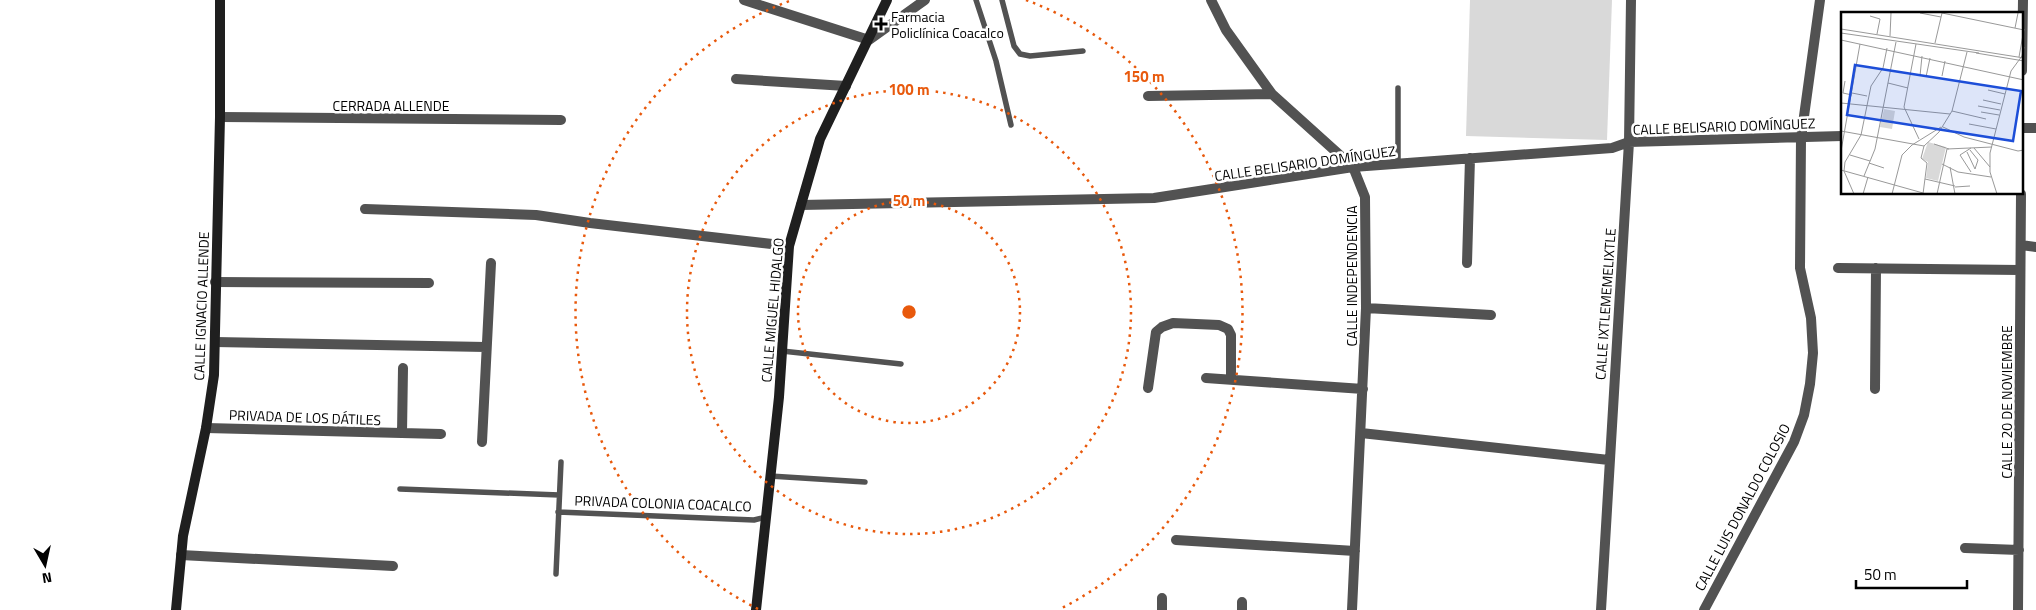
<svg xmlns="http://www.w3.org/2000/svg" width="2036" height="610" viewBox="0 0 2036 610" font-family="'Titillium Web',sans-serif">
<rect width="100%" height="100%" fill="#fff"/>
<path fill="#d9d9d9" d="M1470,0H1612L1607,140L1466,136Z"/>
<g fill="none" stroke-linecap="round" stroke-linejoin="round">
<path stroke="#525252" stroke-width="5.5" d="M976,0L996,61L1011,125
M1002,0L1014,46L1020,54L1030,56L1083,51
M1398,88V163
M782,351L901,364
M770,476L865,482
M400,489L559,495
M558,512L754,520L766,517
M556,574L561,462"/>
<path stroke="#525252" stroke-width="10" d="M744,0L869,40L925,0
M1211,0L1226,30L1272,94L1353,167L1365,197L1366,308L1352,610
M2022,71L2023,0
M736,79L846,86
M1148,96L1272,94
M220,117L561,120
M2022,128H2036
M801,205L1154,198L1353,167L1612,148L1629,142L1842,136
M365,209L536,215L590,223L789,246
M2021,245L2036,247
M1467,263L1470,158
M1838,268L2020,270
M215,282L429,283
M1366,308L1491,315
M215,342L486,347
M1206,378L1363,389
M1148,388L1156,332L1162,327L1173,323L1219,325L1228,329L1231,335V379
M1875,389L1876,268
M206,428L441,434
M402,433L403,368
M1361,433L1609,460
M482,442L491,263
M1176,540L1355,551
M1965,548L2019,550
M181,555L393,566
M1242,602V610
M1162,610V598
M1601,610L1629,142L1631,0
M1704,610L1794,442L1804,415L1810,384L1813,353L1811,318L1800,268L1801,138L1820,0
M2018,610L2021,194"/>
<path stroke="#1f1f1f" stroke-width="10" d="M176,610L183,536L206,428L214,375L220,117V0
M756,610L779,397L789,246L820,139L887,0"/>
</g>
<g fill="none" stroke="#e8590c" stroke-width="2.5" stroke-dasharray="2.5 5">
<circle cx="909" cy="312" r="111"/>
<circle cx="909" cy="312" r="222"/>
<path d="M758 609A333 333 0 0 1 792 0M1026 0A333 333 0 0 1 1060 609"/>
</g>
<path fill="#000" stroke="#fff" stroke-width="2" d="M878.5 16.5h5v5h5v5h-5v5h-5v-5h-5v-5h5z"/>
<g text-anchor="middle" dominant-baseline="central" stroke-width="5" stroke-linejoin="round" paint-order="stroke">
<g font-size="14" fill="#000" stroke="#fff" text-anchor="start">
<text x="891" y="16">Farmacia<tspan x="891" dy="16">Policlínica Coacalco</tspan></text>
</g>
<g font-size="14" fill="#000" stroke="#fff">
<text x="391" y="105">CERRADA ALLENDE</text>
<text transform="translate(1724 126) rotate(-2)">CALLE BELISARIO DOMÍNGUEZ</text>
<text transform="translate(1305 163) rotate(-8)">CALLE BELISARIO DOMÍNGUEZ</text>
<text transform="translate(1351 276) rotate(-90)">CALLE INDEPENDENCIA</text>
<text transform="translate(1605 304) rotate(-86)">CALLE IXTLEMEMELIXTLE</text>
<text transform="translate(201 306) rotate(-88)">CALLE IGNACIO ALLENDE</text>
<text transform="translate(772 310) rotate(-85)">CALLE MIGUEL HIDALGO</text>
<text transform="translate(2006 402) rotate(-90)">CALLE 20 DE NOVIEMBRE</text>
<text transform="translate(305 417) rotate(2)">PRIVADA DE LOS DÁTILES</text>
<text transform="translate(663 503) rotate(2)">PRIVADA COLONIA COACALCO</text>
<text transform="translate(1742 507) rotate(-62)">CALLE LUIS DONALDO COLOSIO</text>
</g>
</g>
<g transform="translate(1841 12)">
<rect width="182" height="182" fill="#fff"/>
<path d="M43,97L54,99L51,117L39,115ZM87,130L105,135L97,169L85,166L87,150L81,147Z" fill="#d9d9d9"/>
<path fill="none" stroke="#999" stroke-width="1" d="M79,1L100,5M101,1L183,18M29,4L39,7L36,22M174,16L177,1M0,17L183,46M0,21L138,41M49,24L50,1M0,28L183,68M94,31L101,1M75,32L63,95L78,127M135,41L183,49M178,45L183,17M79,64L81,44M101,64L104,49M85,65L89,46M4,69L2,81L11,83M47,71L67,76M147,78L164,82M11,81L26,84M142,88L160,92M0,91L109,102M137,94L159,98M111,99L145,107M140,100L158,103M128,112L155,117M102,115L123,125L177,139L183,138M0,119L83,134L80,146L86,151L82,182M93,132L108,137M83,134L98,120L111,99L126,40M133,136L149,155M129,138L137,148L134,157M0,139L19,32M126,140L134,157M9,143L29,149M28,151L43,156M101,152L117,160L150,165M109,155L114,182M0,158L82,181M130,160L119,143L130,136M23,164L34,137L55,30M84,167L114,174M114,175L129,174M13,182L3,159L4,150L20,123L30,74L42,56L46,36M22,182L27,165M51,182L61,143L71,133L100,115M96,182L106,137L151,135M156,182L149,160V141L170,59L181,44L183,35"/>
<path fill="#1d4ed8" fill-opacity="0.15" stroke="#1d4ed8" stroke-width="2.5" d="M14,53L180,79L172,129L6,103Z"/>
<rect width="182" height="182" fill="none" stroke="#000" stroke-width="2.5"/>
</g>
<circle cx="909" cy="312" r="8" fill="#e8590c" stroke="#fff" stroke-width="2.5"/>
<g font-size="15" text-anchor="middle" font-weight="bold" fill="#e8590c" stroke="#fff" stroke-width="5" stroke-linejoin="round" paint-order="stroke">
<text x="1144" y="82">150 m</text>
<text x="909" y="95">100 m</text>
<text x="909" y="206">50 m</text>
</g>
<g transform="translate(45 565) rotate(171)" stroke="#ffffff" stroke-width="4" paint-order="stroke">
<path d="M0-4L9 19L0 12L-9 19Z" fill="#000000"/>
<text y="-8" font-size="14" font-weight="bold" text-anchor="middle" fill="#000000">N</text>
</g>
<path d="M1856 580v8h111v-8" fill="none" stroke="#000000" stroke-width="2.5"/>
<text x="1864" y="580" font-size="15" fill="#000000" stroke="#ffffff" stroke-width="4" paint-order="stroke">50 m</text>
</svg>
